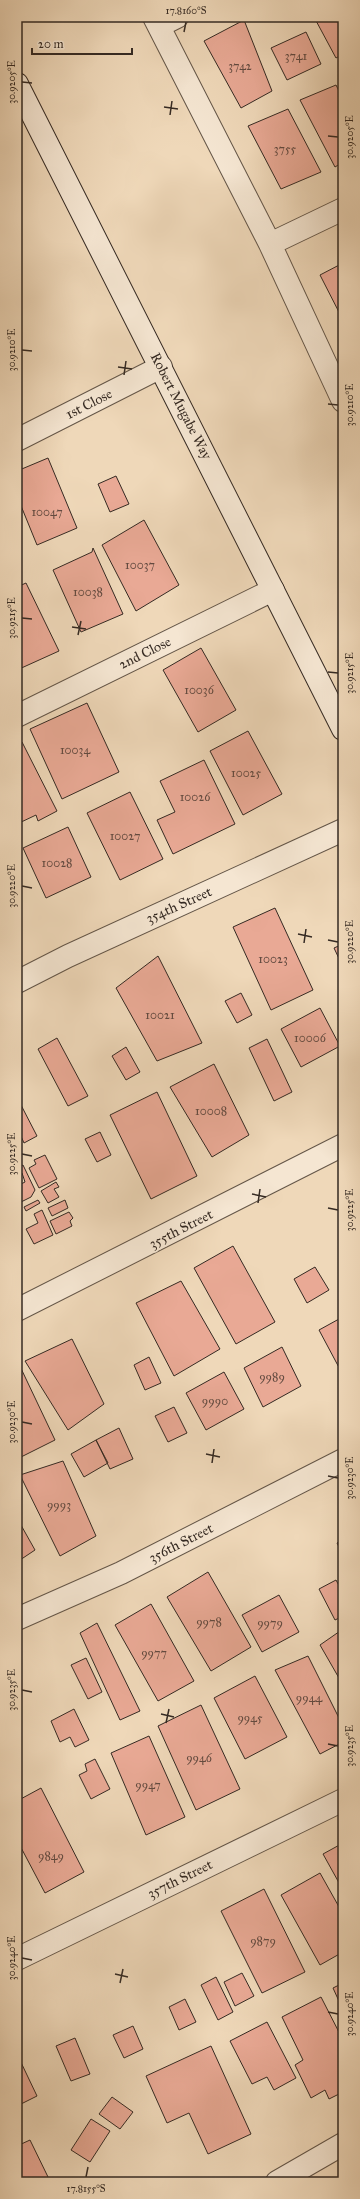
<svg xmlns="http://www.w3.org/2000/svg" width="360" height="2199" viewBox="0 0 360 2199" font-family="'IM FELL Great Primer',serif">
<rect width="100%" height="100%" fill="#efd8b9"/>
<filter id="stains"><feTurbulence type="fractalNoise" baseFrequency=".005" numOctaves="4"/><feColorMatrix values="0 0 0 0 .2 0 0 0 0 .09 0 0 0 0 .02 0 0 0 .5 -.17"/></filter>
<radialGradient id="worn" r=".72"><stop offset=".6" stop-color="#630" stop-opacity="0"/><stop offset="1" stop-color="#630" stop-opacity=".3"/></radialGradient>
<path fill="#e9a995" stroke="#352a23" d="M314,17H343V54L336,58Z
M244,20L272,91L241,108L204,41Z
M306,32L321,64L287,80L271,48Z
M336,85L343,99V162L335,167L300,100Z
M288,109L321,172L281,189L248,126Z
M343,263V320L320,275Z
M48,458L77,528L37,545L17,496V471Z
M116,476L129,504L110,512L98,484Z
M144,520L179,585L136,611L102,545Z
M93,548L123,614L81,632L53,570L92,552Z
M26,583L59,651L17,670V587Z
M201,648L236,710L198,732L163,670Z
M87,703L119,772L62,799L30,729Z
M248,731L282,794L243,815L210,751Z
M22,742L57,811L38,821L36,815L17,824V744Z
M204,760L235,824L173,854L157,820L175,812L160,781Z
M130,792L163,859L120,880L87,813Z
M68,827L91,877L46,898L23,848Z
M275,908L313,990L271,1010L233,927Z
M343,944V967L334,948Z
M158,956L202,1043L157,1061L116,988Z
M241,993L252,1015L237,1023L225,1001Z
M343,1003V1013L339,1006Z
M320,1008L340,1046L301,1067L281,1029Z
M57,1038L88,1096L68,1106L38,1049Z
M267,1039L292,1092L274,1101L249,1048Z
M126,1047L140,1072L126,1080L112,1056Z
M214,1064L249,1135L212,1157L170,1087Z
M157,1092L197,1176L151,1199L110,1115Z
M21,1105L37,1136L24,1143L20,1134L17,1135V1108Z
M100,1132L111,1155L97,1162L85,1139Z
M45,1155L57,1179L39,1188L29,1168L36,1164L34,1160Z
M23,1165L35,1190L31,1197L21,1202L17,1195V1190L19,1185L25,1182L22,1173H18L22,1181L17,1183V1168Z
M56,1182L59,1187L54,1189L59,1197L48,1203L41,1191Z
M38,1200L40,1203L26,1211L24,1207Z
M65,1200L68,1208L52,1216L48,1208Z
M42,1210L53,1235L34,1244L26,1229L38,1223L34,1214Z
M69,1212L73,1218L70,1221L72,1226L56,1234L50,1221Z
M17,1240L21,1248L17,1250Z
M233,1246L275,1322L236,1344L194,1268Z
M315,1267L329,1290L307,1303L294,1279Z
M181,1281L220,1349L174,1376L136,1303Z
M339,1319L343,1326V1375L319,1330Z
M72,1339L104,1404L68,1430L25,1361Z
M282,1347L301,1386L263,1407L244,1368Z
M149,1357L161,1383L145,1390L134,1365Z
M17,1360L55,1440L17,1459Z
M224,1372L244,1409L206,1430L186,1393Z
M174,1407L187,1433L168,1442L155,1416Z
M119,1428L133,1459L110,1469L96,1440Z
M96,1440L108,1463L84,1477L71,1454Z
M63,1461L96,1536L60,1556L20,1475Z
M17,1518L35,1550L17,1562Z
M343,1539V1555L337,1543Z
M208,1572L251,1647L211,1671L167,1597Z
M336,1580L343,1593V1616L335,1620L319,1589Z
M279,1595L299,1632L262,1652L242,1615Z
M151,1604L194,1681L158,1701L115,1625Z
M97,1623L140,1711L120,1720L80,1633Z
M343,1629V1685L320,1645Z
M308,1656L343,1726V1742L320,1754L275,1670Z
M86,1658L102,1692L88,1699L71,1665Z
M255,1676L287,1737L245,1759L214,1698Z
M201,1705L240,1789L196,1810L158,1726Z
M74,1709L89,1740L75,1747L70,1737L60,1742L51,1721Z
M149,1736L185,1817L146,1835L111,1753Z
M95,1759L110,1789L91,1799L79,1775L87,1771L85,1764Z
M41,1788L84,1872L45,1893L17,1840V1801Z
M343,1843V1890L323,1854Z
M320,1873L343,1914V1952L320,1965L281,1895Z
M264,1889L305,1972L262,1993L221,1911Z
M242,1973L254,1996L235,2006L224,1982Z
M216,1977L233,2012L218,2020L201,1985Z
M343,1983V2010L333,1988Z
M321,1997L343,2040V2092L329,2099L325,2090L311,2098L295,2065L303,2060L282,2017Z
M185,1999L196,2022L179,2030L169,2007Z
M267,2022L296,2078L274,2090L267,2077L252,2084L230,2041Z
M133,2026L143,2049L124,2058L113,2035Z
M75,2038L90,2074L71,2081L56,2046Z
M211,2046L251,2134L208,2154L189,2113L167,2123L146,2076Z
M17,2054L37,2096L17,2106Z
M112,2097L133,2112L120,2129L99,2114Z
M91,2119L110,2131L90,2162L71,2150Z
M30,2140L49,2179L43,2182H17V2146Z"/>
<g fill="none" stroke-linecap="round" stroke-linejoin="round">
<g stroke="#645648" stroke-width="24">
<path id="street" d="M154,17L270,244L343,401
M159,26L177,17
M270,244L343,209
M17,440L161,367
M17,716L273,590
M17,982L68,956L343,830
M17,1310L343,1145
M17,1619L121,1573L343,1460
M17,1959L343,1800
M277,2182L343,2144"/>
</g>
<g stroke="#352a23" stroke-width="24">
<path id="secondary" d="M17,84L343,729"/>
</g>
<use href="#street" stroke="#f5e6d2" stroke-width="22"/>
<use href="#secondary" stroke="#f5e6d2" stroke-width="22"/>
</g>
<path fill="none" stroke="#352a23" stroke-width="1.5" d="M184,32L186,22M22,82L32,83M164,107L178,109M170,115L172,101M328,136L338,137M22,350L32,351M118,367L132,369M124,375L126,361M328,404L338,405M22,618L32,619M72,627L86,629M78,635L81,621M328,672L338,673M22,886L32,888M298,934L312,937M328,940L338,942M304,943L306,929M22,1154L32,1156M252,1194L266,1197M258,1203L260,1189M328,1208L338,1210M22,1422L32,1424M206,1454L220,1457M212,1463L214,1449M328,1476L338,1478M22,1690L32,1692M161,1714L174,1717M166,1723L169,1709M328,1744L338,1746M22,1958L32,1960M115,1974L128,1977M120,1983L123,1969M328,2012L338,2014M86,2177L88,2167"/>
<g text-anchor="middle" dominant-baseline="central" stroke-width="3.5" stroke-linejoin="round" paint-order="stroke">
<g font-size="12" fill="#624a40">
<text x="296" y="56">3741</text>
<text x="240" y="66">3742</text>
<text x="285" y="149">3755</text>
<text x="47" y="512">10047</text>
<text x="140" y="565">10037</text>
<text x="88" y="592">10038</text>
<text x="199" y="690">10036</text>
<text x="75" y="750">10034</text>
<text x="246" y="773">10025</text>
<text x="195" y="797">10026</text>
<text x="125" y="836">10027</text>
<text x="57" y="863">10028</text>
<text x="273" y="959">10023</text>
<text x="160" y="1015">10021</text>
<text x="310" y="1038">10006</text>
<text x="211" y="1111">10008</text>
<text x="272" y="1377">9989</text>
<text x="215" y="1401">9990</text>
<text x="59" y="1505">9993</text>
<text x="209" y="1622">9978</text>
<text x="270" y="1623">9979</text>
<text x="154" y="1653">9977</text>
<text x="309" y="1698">9944</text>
<text x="250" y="1718">9945</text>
<text x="199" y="1758">9946</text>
<text x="148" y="1785">9947</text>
<text x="51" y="1856">9849</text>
<text x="263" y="1941">9879</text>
</g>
<g font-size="14" fill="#352a23" stroke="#f5e6d2">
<text transform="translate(89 404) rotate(-27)">1st Close</text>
<text transform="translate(181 406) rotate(63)">Robert Mugabe Way</text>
<text transform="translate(145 653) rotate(-26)">2nd Close</text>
<text transform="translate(179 905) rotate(-24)">354th Street</text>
<text transform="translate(181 1229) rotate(-27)">355th Street</text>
<text transform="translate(181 1543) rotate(-27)">356th Street</text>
<text transform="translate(180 1879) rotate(-26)">357th Street</text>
</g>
</g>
<rect width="360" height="2199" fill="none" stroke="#efd8b9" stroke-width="44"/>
<path d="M32 48v6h100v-6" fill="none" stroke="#352a23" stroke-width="2"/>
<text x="38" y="48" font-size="12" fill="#352a23" stroke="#f5e6d2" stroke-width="3" paint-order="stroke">20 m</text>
<rect x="22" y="22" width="316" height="2155" fill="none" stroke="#352a23" stroke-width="1.5"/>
<g font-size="10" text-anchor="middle" fill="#352a23">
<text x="186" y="14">17.8160°S</text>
<text transform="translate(11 82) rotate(-90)" y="4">30.9205°E</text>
<text transform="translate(349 137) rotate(-90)" y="4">30.9205°E</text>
<text transform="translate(11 350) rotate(-90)" y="4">30.9210°E</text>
<text transform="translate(349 405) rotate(-90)" y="4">30.9210°E</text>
<text transform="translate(11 618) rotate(-90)" y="4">30.9215°E</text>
<text transform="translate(349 673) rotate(-90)" y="4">30.9215°E</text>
<text transform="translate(11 886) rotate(-90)" y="4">30.9220°E</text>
<text transform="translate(349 942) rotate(-90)" y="4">30.9220°E</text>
<text transform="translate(11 1154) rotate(-90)" y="4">30.9225°E</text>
<text transform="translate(349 1210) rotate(-90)" y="4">30.9225°E</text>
<text transform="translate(11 1422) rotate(-90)" y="4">30.9230°E</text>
<text transform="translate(349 1478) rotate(-90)" y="4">30.9230°E</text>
<text transform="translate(11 1690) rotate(-90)" y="4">30.9235°E</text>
<text transform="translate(349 1746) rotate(-90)" y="4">30.9235°E</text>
<text transform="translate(11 1958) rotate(-90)" y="4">30.9240°E</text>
<text transform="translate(349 2014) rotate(-90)" y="4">30.9240°E</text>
<text x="86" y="2192">17.8155°S</text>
</g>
<rect width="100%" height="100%" filter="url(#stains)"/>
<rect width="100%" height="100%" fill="url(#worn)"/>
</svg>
